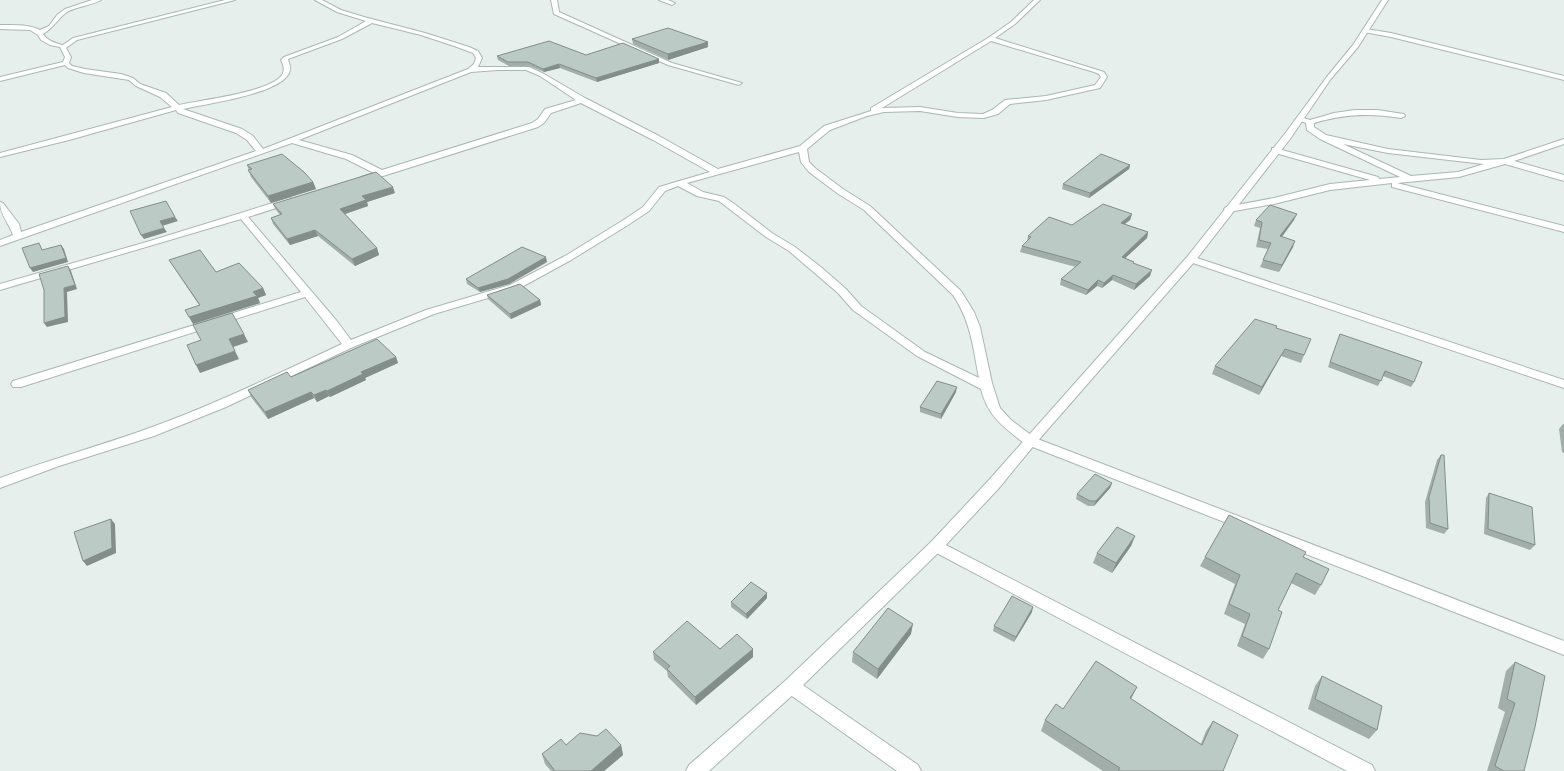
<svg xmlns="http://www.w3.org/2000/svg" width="1564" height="771" viewBox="0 0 1564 771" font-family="'DejaVu Sans',sans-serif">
<rect width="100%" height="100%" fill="#e6efeb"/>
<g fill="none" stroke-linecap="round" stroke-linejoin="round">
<g stroke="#a8b8b2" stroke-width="2">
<path id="service" d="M92,0H101C91,6 77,6 67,12C57,19 55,27 43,34C48,42 57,43 65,46V48L50,45L41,40L38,35L30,30L0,29V25C13,25 28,24 40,30L49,26L57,15L65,9Z"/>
</g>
<g stroke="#a8b8b2" stroke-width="2">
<path id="minor" d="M225,0H235L77,40L66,48L71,57L69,63L72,66L85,69L121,74L133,78L140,84L166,93L179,105C203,100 260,93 278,79C285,74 285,67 281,60L284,57L338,37L366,21L337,12L315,0H322L341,10L364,17L425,33L469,47L478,51L482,58L478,67H529L544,74L585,98L659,136L718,169L800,146L824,126L871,111V108L988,38L1011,22L1034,0H1040L1015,24L995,38L1104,72L1107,77L1100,88L1046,100L1010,104L998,114L984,118L958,117L920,111L884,112L867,116L830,130L807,149L809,162L815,168L843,189L870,206L961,291L974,312L980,327L992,383L1000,408L1011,420L1035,438L1564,641V655L1025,444C1004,427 988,417 981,389L917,356L853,310L838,293L789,251L766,237L719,201L697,196L678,186L665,191L649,211L628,225L571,260L518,289L434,314L353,347L226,407L154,436L59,466L0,488V478C48,460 96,447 144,430C212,406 277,374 342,344L305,297L21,387H13L11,384L13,381L301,292L241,219L0,290V284L150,241L289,198L292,199L293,201L292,203L248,217L336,320L351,340L426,310L510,285L565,256L622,221L643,207L659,187L710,172L653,140L581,103L551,113L544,123L538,127L364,182L361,181L360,179L361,177L374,173L346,159L292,143L0,246V240L13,235C9,223 0,215 0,202L3,203L19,224L21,232L256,151L247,140L236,133L178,113L176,110L69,140L0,157V153L172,107L160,97L136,86L129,80L84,73L68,68L65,65L0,81V77L63,62L65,57L60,47L73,38ZM372,23L421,35L457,47L473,53L476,58L474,64L468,69L263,149L253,136L242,129L183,109C205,104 280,94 289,73C292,68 289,64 288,59L342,39ZM991,41L1094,72L1099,74L1101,77L1095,85L1046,96L1005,100L992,110L983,114L958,113L920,107L882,108ZM497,70H526L540,76L576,100L545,109L538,119L532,123L382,170L352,155L299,140L471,72ZM799,152L801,162L809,172L837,193L864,210L953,295C971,322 973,347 979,378L925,352L861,306L846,289L822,268L795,247L772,233L733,203L724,197L703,192L687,183Z
M551,0H557L559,12L672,63L742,83L739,85L668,65L554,14Z
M659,0H668L675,3L672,5Z
M1366,29L1391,33L1564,76V80L1391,37L1364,32L1363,31Z
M1355,110H1377L1404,114L1405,116L1401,118C1370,113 1344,114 1314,123V127L1326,135L1388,149L1481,160L1504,159L1564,139V144L1514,161L1564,175V181L1505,164L1459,177L1397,183L1564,226V232L1392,187V183L1330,190L1274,204L1229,212L1226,211L1224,209L1226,207L1274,198L1330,184L1370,180L1272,152V148H1275L1378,177L1379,179L1400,177L1320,139L1307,130L1306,123L1296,119L1300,117L1310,120L1334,113ZM1343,144L1388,153L1484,164L1458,172L1411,176Z
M1191,256L1564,380V388L1187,261L1186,259Z
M936,540L1372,765L1375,771H1347L931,550L929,546L931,542Z
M791,678L797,681L918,765L921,771H897L785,691L783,686L785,681Z"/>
</g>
<g stroke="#a8b8b2" stroke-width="2">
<path id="tertiary" d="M1382,0H1388L1358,47L1330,80L1290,139L1195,261L1035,444L999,488L941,550L797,691L709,771H686L689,765L785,681L931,542L989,480L1187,257L1284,135L1326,78L1353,45Z"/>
</g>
<use href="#service" fill="#fff" fill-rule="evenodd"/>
<use href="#minor" fill="#fff" fill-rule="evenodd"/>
<use href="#tertiary" fill="#fff" fill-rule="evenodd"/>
</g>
<path fill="#a1aea9" d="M632,39L708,42V47L668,60L633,44Z
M586,55L659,59V63L597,82L560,68L544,72L529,66H509L498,60L497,56Z
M247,165L313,182L316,189L271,203L251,177L248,170H249Z
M1130,165L1129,169L1089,198L1062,189L1063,184Z
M395,193L367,202L368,206L345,214L377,248L379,255L355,266L318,236L290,245L273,224L271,218L280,215L276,210L273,204Z
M1132,214L1130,220L1125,224L1148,232L1147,238L1125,258L1134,262V263L1150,276L1134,290L1112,280L1102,288L1097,286L1086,295L1060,285L1061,279L1076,267L1020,252L1022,246L1027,241L1028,236L1072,225Z
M1256,220H1294L1282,237L1293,247L1279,272L1260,267L1268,249L1256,247L1260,228L1254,226Z
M169,260L216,272L263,288L266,295L258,298L260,303L193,324L199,305Z
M547,262L509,284L480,292L467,284L466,279Z
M487,295L540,300L541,305L511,319L488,299Z
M1276,328L1304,355L1301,363L1281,356L1259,395L1212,374L1215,366Z
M1340,334L1414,382L1411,387L1383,376L1378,386L1328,367L1338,339Z
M396,357L398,363L365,378L366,380L330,397L329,396L317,402L314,398L268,419L251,397L248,390L291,377Z
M956,392L941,419L920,412V407Z
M1563,424H1564V453L1562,452L1559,429Z
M1441,455L1448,529L1444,534L1426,528L1425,502L1437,460Z
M1112,483L1110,488L1094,506H1088L1076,499L1077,494Z
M1489,493L1535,545L1530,550L1484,534L1486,498Z
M1135,536L1131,546L1112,573L1093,563L1097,553Z
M1205,557H1303L1321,585L1315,595L1291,583L1278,610L1269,649L1263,659L1237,646L1245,624L1224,614L1235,584L1200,566Z
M767,598L747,619L731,607V602Z
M1032,612L1014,642L993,631L994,626Z
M911,634L877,679L852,662L853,652Z
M720,649L753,657L696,705L668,677L667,671L654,660L653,652Z
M1515,662L1524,771H1487L1505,712L1498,708L1506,671Z
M1322,676L1377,730L1369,739L1308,709L1315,686Z
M1131,699L1201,744L1206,731L1213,721L1223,771H1103L1041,731L1045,720L1063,709Z
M566,745H621L623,755L604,771H551L545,764L542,754Z"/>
<path fill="#838d89" d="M708,42V47L668,60V54Z
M659,59V63L597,82L596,78Z
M559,64L560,68L544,72L543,69Z
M1130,165L1129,169L1089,198L1090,193Z
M313,182L316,189L271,203L268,196Z
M393,187L395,193L367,202L368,206L342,215L340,209L362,196Z
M1132,214L1130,220L1119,228L1121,223Z
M1297,214L1294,220L1277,243L1280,236Z
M175,217L178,221L162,226L160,221Z
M164,228L167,232L144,239L141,235Z
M315,230L318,236L290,245L287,239Z
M1148,232L1147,238L1121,262L1122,257Z
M1295,241L1293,247L1279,272L1282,265Z
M61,245L64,249L68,262L33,272L30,268Z
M377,248L379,255L355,266L352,259Z
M546,257L547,262L509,284L480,292L478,288Z
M68,266L71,271L77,289L67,292L68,322L47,327L44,323Z
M1152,270L1150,276L1134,290L1136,284Z
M1113,275L1112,280L1102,288L1104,283Z
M1098,280L1097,286L1086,295L1088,290Z
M263,288L266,295L258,298L260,303L193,324L189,317Z
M540,300L541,305L511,319L510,314Z
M244,334L248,342L233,347L229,339Z
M1285,349L1281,356L1259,395L1262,387Z
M235,351L239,359L200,373L196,365Z
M396,357L398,363L365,378L366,380L330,397L327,391L361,372Z
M957,387L956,392L941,419V414Z
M326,390L329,396L317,402L314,395Z
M311,392L314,398L268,419L265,412Z
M1112,483L1110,488L1094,506L1096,501Z
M111,519L115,524L116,553L87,566L83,561Z
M1135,536L1131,546L1112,573L1116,563Z
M767,593V598L747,619L746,614Z
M1033,607L1032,612L1014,642L1016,637Z
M913,624L911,634L877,679L878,669Z
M753,649V657L696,705L695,697Z
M1137,687L1132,697L1125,708L1130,698Z
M621,745L623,755L604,771H591Z"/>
<path fill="#bbcac4" stroke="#838d89" d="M668,28L708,42L668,54L632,39Z
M549,41L586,55L623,43L659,59L596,78L559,64L543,69L528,62H508L497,56Z
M282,154L304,172L313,182L268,196L248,170L252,169L247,165Z
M1101,154L1130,165L1090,193L1063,184Z
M376,172L393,187L362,196L366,200L340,209L377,248L352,259L315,230L287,239L271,218L282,214L273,204Z
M166,201L175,217L160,221L164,228L141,235L130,211Z
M1103,204L1132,214L1121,223L1148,232L1122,257L1134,262L1133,263L1152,270L1136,284L1113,275L1104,283L1098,280L1088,290L1061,279L1081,262L1022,246L1031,237L1028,236L1049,217L1072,225Z
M1270,205L1297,214L1280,236L1295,241L1282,265L1263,260L1271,243L1259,240L1262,222L1256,220Z
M39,243L42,250L61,245L66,258L30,268L22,248Z
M522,247L546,257L508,279L478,288L466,279Z
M200,250L216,272L239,263L263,288L253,292L257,296L189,317L185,310L200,305L169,260Z
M68,266L75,285L64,288L65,317L44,323V290L39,274Z
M520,284L540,300L510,314L487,295Z
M232,313L244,334L229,339L235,351L196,365L187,345L201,340L193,325Z
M1255,319L1277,326L1276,328L1311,339L1304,355L1285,349L1262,387L1215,366Z
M1340,334L1422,362L1414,382L1385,371L1381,381L1330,362Z
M377,339L396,357L361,372L363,374L327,391L326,390L314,395L311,392L265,412L248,390L287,372L291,377Z
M937,381L957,387L941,414L920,407Z
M1441,455H1444L1448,529L1430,523L1429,497Z
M1095,474L1112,483L1096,501H1090L1077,494Z
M1489,493L1532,507L1535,545L1488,529Z
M1229,515L1306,552L1303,557L1329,569L1321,585L1296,573L1278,610L1282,612L1269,649L1242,636L1250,614L1229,604L1240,575L1205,557Z
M111,519L112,548L83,561L74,532Z
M1117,527L1135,536L1116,563L1097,553Z
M751,582L767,593L746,614L731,602Z
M1012,596L1033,607L1016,637L994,626Z
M888,608L913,624L878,669L853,652Z
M687,621L720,649L737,634L753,649L695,697L667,669L670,666L653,652Z
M1096,661L1137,687L1130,698L1202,745L1213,721L1238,735L1223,771H1118L1120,768L1045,720L1056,704L1063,709Z
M1515,662L1545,676L1535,727L1524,771H1504L1495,766L1515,703L1507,699Z
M1322,676L1382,706L1377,730L1315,699Z
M606,729L621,745L591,771H555L542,754L561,739L566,745L580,733L597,736Z"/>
</svg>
